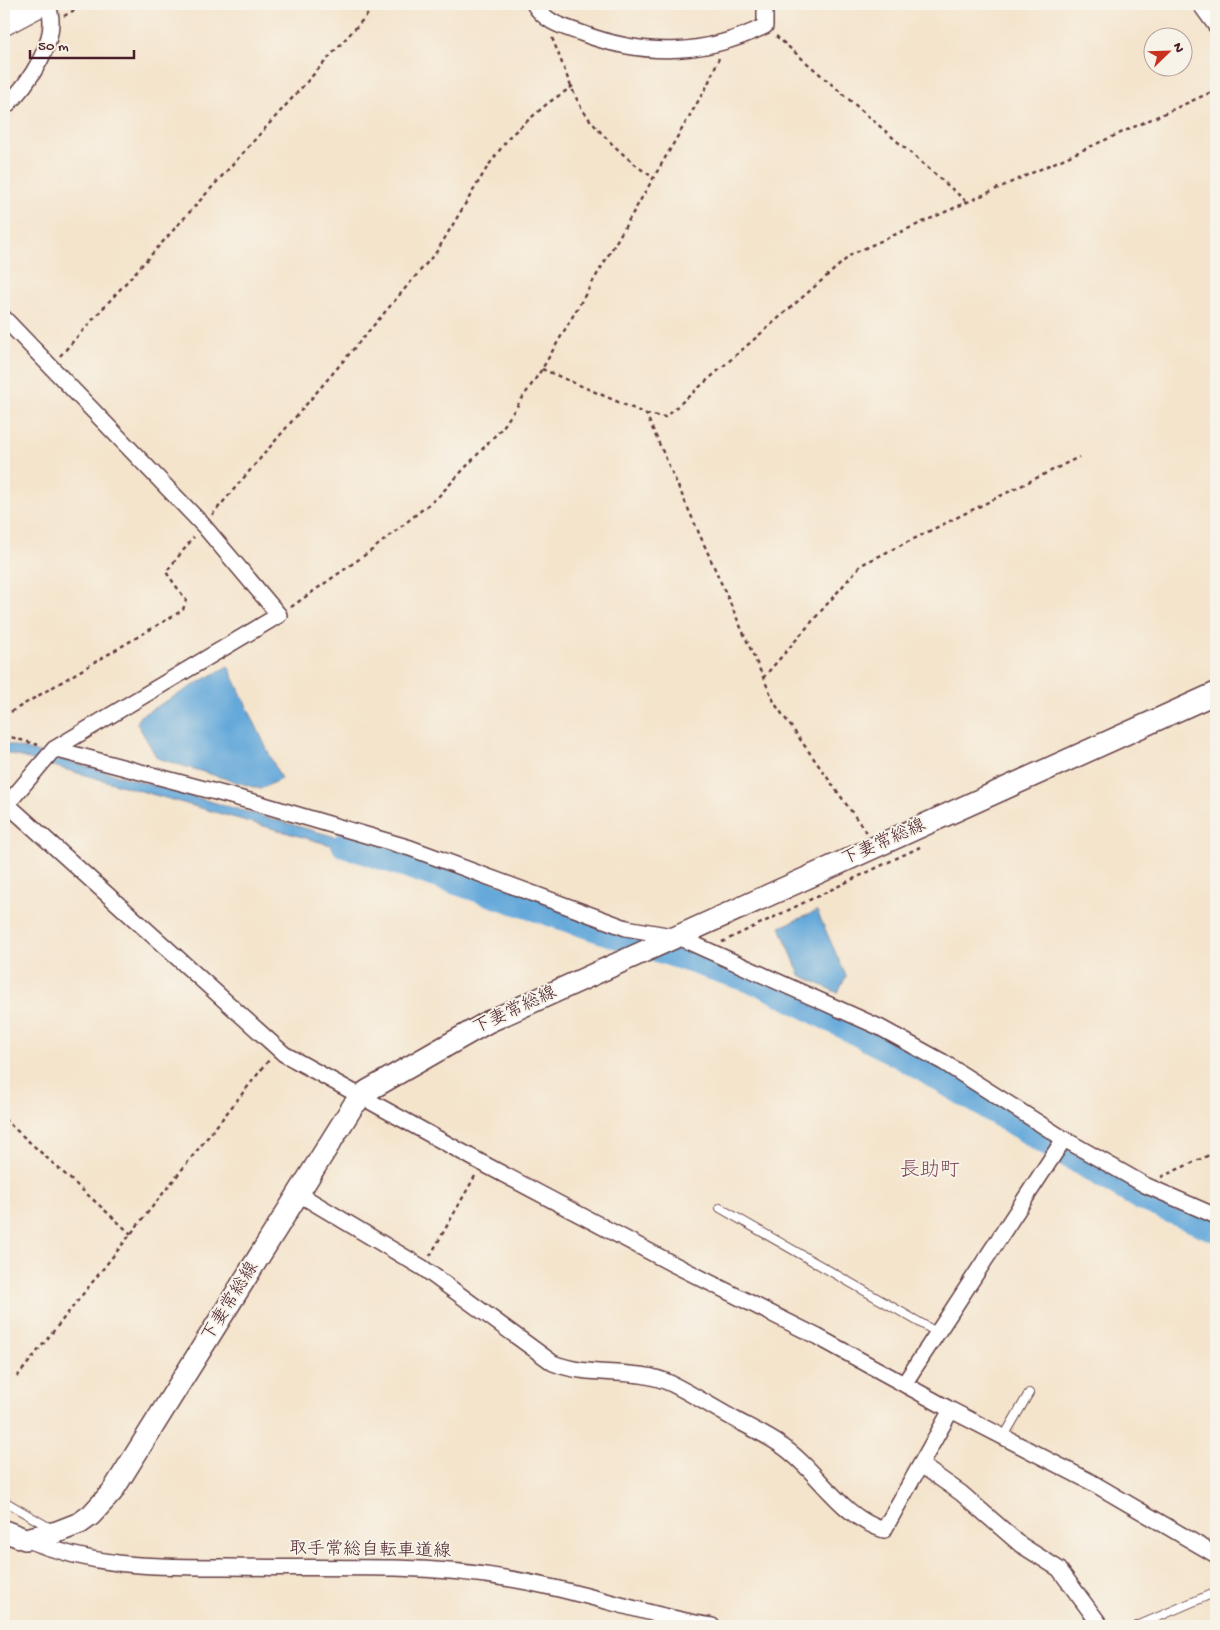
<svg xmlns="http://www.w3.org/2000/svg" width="1220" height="1630" viewBox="0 0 1220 1630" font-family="'Gochi Hand','Klee One',sans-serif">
<rect width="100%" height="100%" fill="#f7f3e8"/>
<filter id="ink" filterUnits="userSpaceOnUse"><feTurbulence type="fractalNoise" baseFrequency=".02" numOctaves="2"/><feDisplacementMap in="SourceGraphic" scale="10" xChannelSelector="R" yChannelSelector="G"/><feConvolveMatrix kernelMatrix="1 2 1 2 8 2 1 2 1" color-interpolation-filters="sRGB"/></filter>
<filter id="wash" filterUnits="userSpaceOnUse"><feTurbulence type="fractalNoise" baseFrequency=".0096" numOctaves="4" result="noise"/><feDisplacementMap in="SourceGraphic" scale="20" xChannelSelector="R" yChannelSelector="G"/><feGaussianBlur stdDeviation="1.12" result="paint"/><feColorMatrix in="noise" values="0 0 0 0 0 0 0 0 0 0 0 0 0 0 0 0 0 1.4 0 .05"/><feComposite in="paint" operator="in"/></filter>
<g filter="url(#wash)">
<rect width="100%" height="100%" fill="#f4e4cc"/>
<path fill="#65a9da" stroke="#586482" d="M228,666L281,779L260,789L157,758L137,723L140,716Z
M4,743L378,849L376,858L4,752Z
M817,911L846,976L838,993L800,975L780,927Z"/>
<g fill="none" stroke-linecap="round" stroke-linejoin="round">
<path stroke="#65a9da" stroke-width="25" d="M344,845L766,986L900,1056L1140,1198L1216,1230"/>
</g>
</g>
<g filter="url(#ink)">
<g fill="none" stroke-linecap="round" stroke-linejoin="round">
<g stroke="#643d43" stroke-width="10">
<path id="lane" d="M720,1208L938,1333
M1003,1438L1029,1393
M4,1501L52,1529
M1137,1626L1216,1592"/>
</g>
<g stroke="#643d43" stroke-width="18">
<path id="street" d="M534,4C545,22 561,26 581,33C644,57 704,56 765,26V4
M1200,4L1216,26
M4,108C27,86 63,37 47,4
M4,318L203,525L279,615L54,749L4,808
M54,749L257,803L410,848L626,928L678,937L879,1027L943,1062L1064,1139L1145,1185L1216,1216
M7,804L284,1054L482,1163L671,1263L818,1337L951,1410L1091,1482L1216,1555
M299,1194L423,1268L553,1363C593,1379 635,1366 672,1384C694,1395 714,1408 736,1420C751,1428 768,1436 782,1446C819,1471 839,1516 884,1530L951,1410
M904,1384L1064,1139
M921,1465L961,1493L1021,1545L1059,1569L1101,1626
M25,1539C96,1568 152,1567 227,1567C283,1568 339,1567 395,1568C447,1569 499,1575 550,1587C604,1599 657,1617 712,1626"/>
</g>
<g stroke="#643d43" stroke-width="24">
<path id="secondary" d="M4,1531L25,1539L57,1532L80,1523L91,1515L112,1492L353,1106L367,1091L488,1022L1216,693"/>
</g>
<g stroke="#643d43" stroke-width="30">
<path id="highway" d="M4,21L36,4"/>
</g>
<path stroke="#643d43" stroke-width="2.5" stroke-dasharray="4 4" stroke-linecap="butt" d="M64,16L85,4
M776,36L967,202
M552,38C562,61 569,86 581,107C593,128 632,165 653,177
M60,356L377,4
M542,369L646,414L775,704L866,832
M646,414L665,417L852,254L1216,90
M212,515L437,251L488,166L510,136L548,103L573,86
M291,607L372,550L438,497L503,427L542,369L707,86L719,58
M763,678L861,565L1079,457
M4,716L183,610L186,600L166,572L194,537
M4,735L38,745
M722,942L920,847
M4,1119L131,1234
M1161,1177L1216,1152
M430,1256L475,1176
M17,1377L269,1060"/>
<use href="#lane" stroke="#fff" stroke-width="8"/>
<use href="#street" stroke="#fff" stroke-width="15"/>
<use href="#secondary" stroke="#fff" stroke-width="21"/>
<use href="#highway" stroke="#fff" stroke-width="28"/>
</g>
</g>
<g text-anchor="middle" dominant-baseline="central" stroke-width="4" stroke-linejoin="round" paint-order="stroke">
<g font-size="18" fill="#4a1f2b" stroke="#f7f3e8">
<text transform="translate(884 843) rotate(-24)">下妻常総線</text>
<text transform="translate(515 1011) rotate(-25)">下妻常総線</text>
<text transform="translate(231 1302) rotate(-58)">下妻常総線</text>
<text transform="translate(370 1551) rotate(1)">取手常総自転車道線</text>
</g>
<g font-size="20" fill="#834c5d" stroke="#f7f3e8">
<text x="930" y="1171">長助町</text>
</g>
</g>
<rect width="1220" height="1630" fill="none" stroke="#f7f3e8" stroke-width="20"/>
<g transform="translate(1168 52) rotate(67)"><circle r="24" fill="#f7f3e8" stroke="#b29e9c"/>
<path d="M0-4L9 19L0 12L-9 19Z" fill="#c8321e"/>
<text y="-8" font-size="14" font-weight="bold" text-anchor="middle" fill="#4a1f2b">N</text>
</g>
<path d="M30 50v8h104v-8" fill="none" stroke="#4a1f2b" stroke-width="2.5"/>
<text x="38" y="50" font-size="15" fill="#4a1f2b" stroke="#f7f3e8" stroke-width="4" paint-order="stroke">50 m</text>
</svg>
